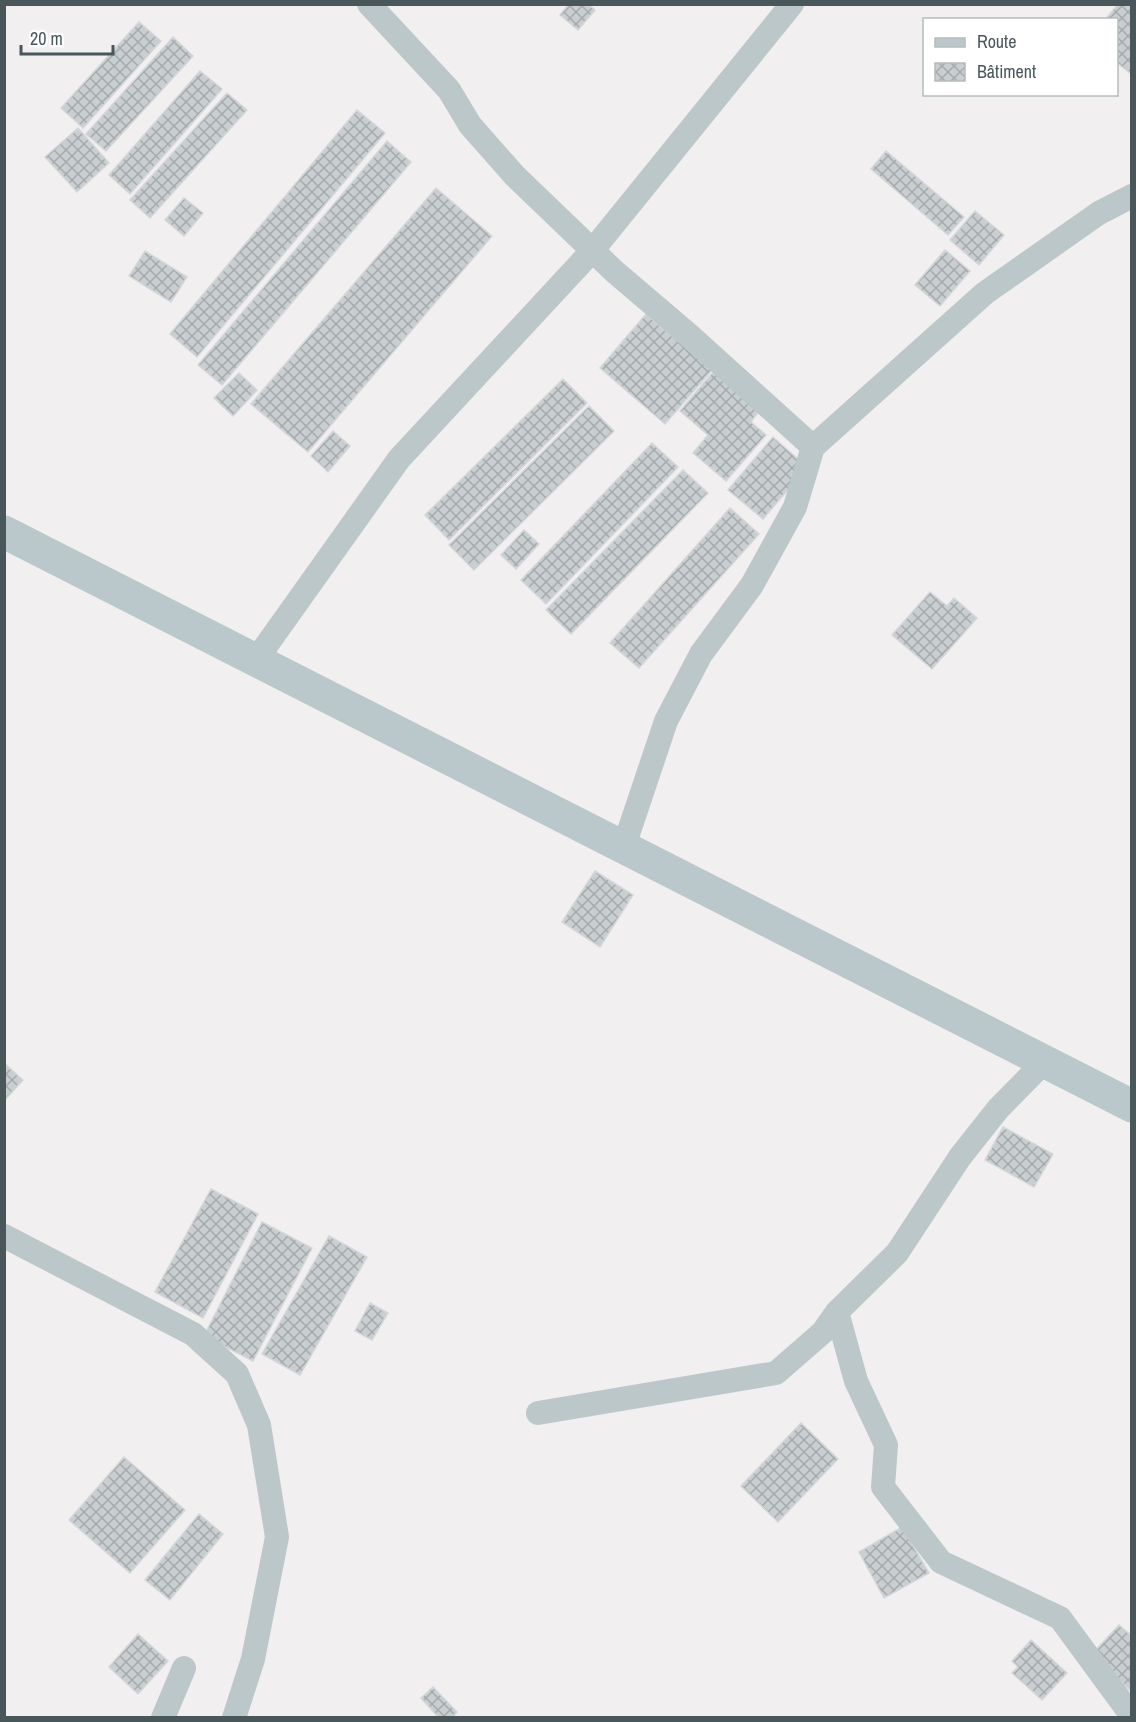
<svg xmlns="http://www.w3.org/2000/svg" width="1136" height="1722" viewBox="0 0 1136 1722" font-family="'Archivo Narrow',sans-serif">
<defs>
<pattern id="building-cross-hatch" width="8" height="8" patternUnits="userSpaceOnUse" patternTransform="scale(1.5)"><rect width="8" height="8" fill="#c9ced0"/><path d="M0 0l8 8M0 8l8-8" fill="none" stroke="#a5aaac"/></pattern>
</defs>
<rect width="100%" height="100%" fill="#f1eff0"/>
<path fill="url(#building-cross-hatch)" stroke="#d4d7da" stroke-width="1.5" d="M569,4H588L595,10L578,30L560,15Z
M1118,4H1132V71L1130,73L1116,62V20H1105Z
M139,22L161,41L83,128L61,108Z
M173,37L193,56L106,151L86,134Z
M200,71L222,89L130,194L109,175Z
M227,93L247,110L150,218L130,200Z
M357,110L385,133L197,357L170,334Z
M78,128L109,163L77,192L45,157Z
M387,141L411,162L222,385L198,365Z
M886,151L964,217L948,235L871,169Z
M436,188L492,236L308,452L251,404Z
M184,198L203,213L184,236L165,220Z
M975,211L1004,235L979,265L950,240Z
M945,250L970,271L940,306L915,285Z
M145,251L187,277L171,302L129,276Z
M646,314L712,370L665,424L600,368Z
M713,372L759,411L751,422L766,435L726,481L693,453L708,435L680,411Z
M239,373L257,390L233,416L214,398Z
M563,379L587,403L449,540L425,515Z
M589,406L614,431L474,570L449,545Z
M333,431L350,446L328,472L311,456Z
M773,437L807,467L763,519L728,490Z
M652,443L678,467L546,604L521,580Z
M683,470L708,493L571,634L546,610Z
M730,508L759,534L639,668L610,643Z
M524,530L539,544L516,569L501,555Z
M930,592L947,606L954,598L977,618L932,669L892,635Z
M595,871L633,895L600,947L562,922Z
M4,1063L23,1080L4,1101Z
M1003,1127L1053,1154L1034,1187L985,1160Z
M211,1189L258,1214L203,1318L155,1292Z
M262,1222L312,1248L253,1361L204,1336Z
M329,1236L367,1257L300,1375L262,1354Z
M370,1303L388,1313L372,1340L355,1331Z
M801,1423L838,1459L778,1522L741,1486Z
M124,1457L185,1510L130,1573L69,1520Z
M199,1514L223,1534L170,1600L145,1580Z
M902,1527L929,1573L884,1598L859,1552Z
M1119,1625L1132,1636V1692L1091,1655Z
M138,1634L168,1661L138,1694L109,1667Z
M1031,1640L1067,1673L1042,1700L1012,1673L1018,1667L1012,1661Z
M433,1687L457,1712L452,1718H439L421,1698Z"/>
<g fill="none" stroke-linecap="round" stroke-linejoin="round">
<path stroke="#bcc7ca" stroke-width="24" d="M369,4L449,90L470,125L515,176L615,272L689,335L813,447
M256,660L399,459L592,251L792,4
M624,846L666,721L701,654L752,585L795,507L813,447L985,293L1099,213L1132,196
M4,1236L193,1334L237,1374L259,1425L277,1537L253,1659L234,1718
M837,1312L856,1381L886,1445L883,1487L941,1562L1060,1618L1132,1716
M538,1413L776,1373L823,1332L837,1312L897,1253L960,1157L998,1109L1045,1061
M163,1718L184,1668"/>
<path stroke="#bac8cb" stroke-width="33" d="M4,532L1132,1106"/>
</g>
<rect width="1136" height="1722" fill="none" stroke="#49575a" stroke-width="12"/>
<rect x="923" y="18" width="195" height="78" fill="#ffffff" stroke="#b6bcbd" stroke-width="1.5"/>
<rect x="935" y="38" width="30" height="9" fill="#bac8cb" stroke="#b6bcbd" stroke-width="1.5"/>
<text x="977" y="48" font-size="18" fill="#49575a">Route</text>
<rect x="935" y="63" width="30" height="18" fill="url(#building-cross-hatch)" stroke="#b6bcbd" stroke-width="1.5"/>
<text x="977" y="78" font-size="18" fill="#49575a">Bâtiment</text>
<path d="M21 45v9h92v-9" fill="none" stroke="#49575a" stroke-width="3"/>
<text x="30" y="45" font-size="18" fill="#49575a" stroke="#ffffff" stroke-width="4.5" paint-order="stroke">20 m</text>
</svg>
